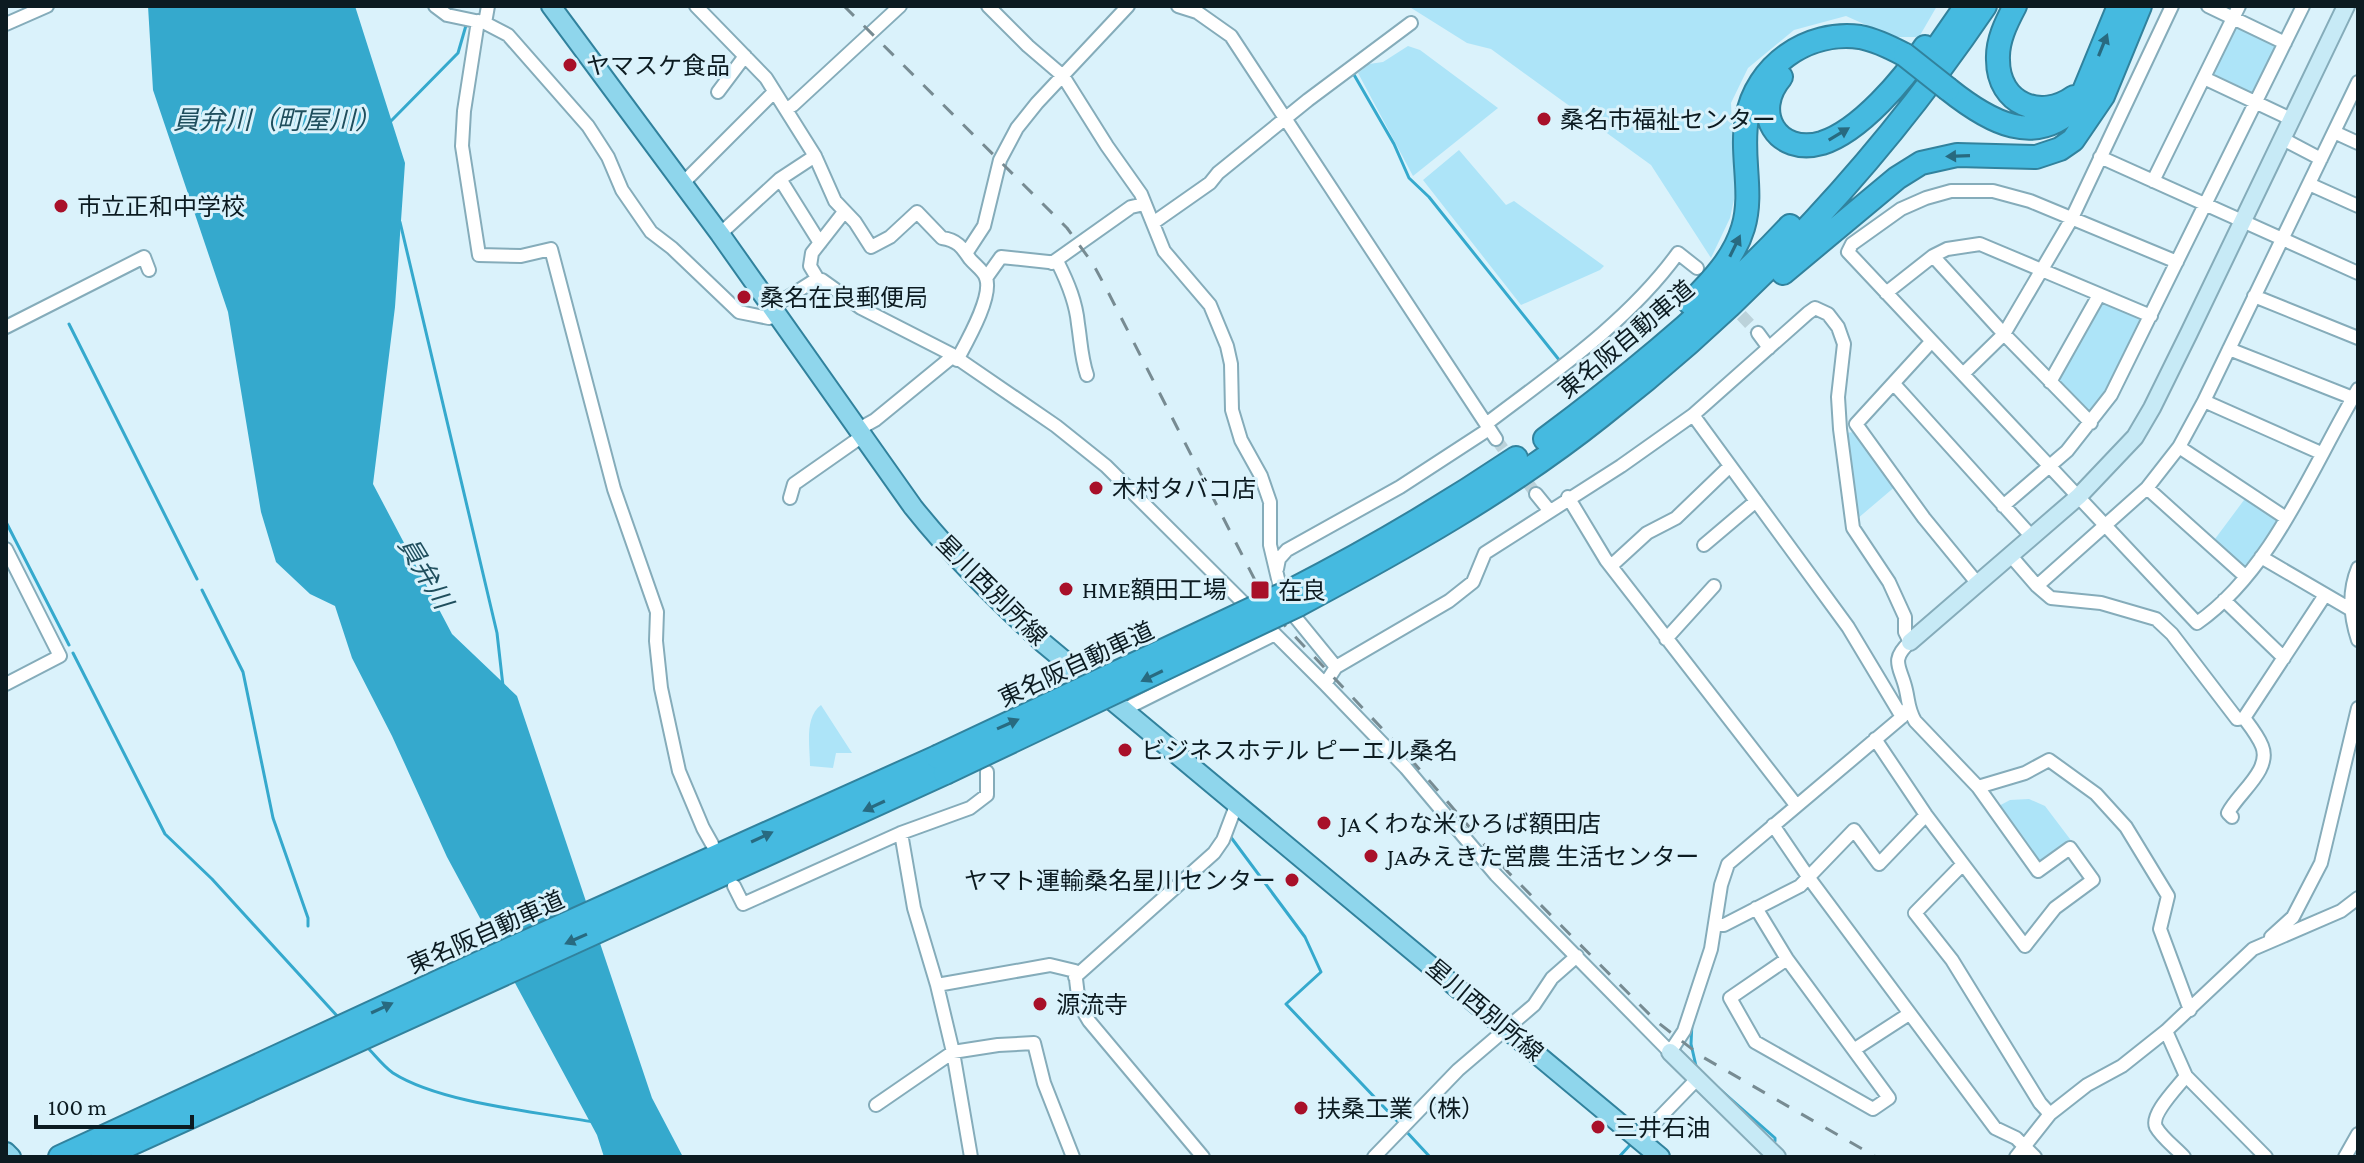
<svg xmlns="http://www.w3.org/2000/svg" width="2364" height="1163" viewBox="0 0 2364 1163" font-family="'Crimson Pro','Noto Sans JP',serif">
<rect width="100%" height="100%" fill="#daf2fb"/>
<path fill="#ade4f8" d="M1408,6H1937L1919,37H1893L1846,16L1794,30L1748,68L1731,103L1735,195L1730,218L1711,258L1651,165L1491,49L1467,43Z
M2233,24L2279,46L2254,99L2208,78Z
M1408,46L1420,50L1498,108L1413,176L1358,73L1369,64L1383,62Z
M1459,150L1506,205L1514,201L1604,266L1600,270L1521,305L1423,180Z
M2102,301L2145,318L2120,370L2091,416L2056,381Z
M1856,432L1897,485L1857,519L1844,433Z
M2247,496L2281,518L2243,571L2212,543Z
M821,705L852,753H836L833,768L810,766C810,746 804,718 821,705Z
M2029,799L2045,806L2073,843L2038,869L1995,808L2010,800Z"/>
<path fill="#35a9cd" d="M148,6H355L405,163L395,307L373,484L452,634L517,696L652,1098L683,1157H604L597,1135L447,857L392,736L352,658L335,606L310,594L276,562L261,512L228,312L153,90Z"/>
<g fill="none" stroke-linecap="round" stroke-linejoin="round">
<path stroke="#35a9cd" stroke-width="3" d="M1353,73L1394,144L1409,178L1429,197L1560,361
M391,121L458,53L467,22
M400,222L497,633L503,686
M69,324L197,579
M6,522L69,645
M202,590L243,672L273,818L308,918V926
M73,653L165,834L212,879L339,1018
M1230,836L1305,937L1321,972L1286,1004L1399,1123
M1692,1022L1691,1044L1696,1066
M367,1047C375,1055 383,1066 393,1073C440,1103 537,1112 593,1122
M1715,1085L1775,1138V1141
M1404,1129L1430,1157
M1619,1157L1630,1145"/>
<path stroke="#bbd2da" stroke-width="12" stroke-dasharray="12 6" stroke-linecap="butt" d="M1729,302L1758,333
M1496,439L1536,494"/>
<g stroke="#85acba" stroke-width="16">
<path id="street" d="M435,6L447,15L485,23L508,35L588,126L608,157L622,190L651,232L672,248L739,312L769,318L776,316
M696,6L766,78L815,156L835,201L855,222L871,247L890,237L917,212L942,238C957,240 962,247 970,259C975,265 984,271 986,278C993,297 966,343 957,360
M988,6L1028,46L1063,76L1107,146L1141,194L1164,251L1210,305L1227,346L1231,364L1232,410L1241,440L1261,476L1270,502V545L1279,583L1296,618L1336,667
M1178,6L1197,12L1231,36L1496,439
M2208,6L2285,43
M478,21L464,111L462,146L479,255L521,256L551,249L614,489L657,612L656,641L661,688L679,771L703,828L712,844
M485,23L488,6
M6,24L47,6
M2204,78L2291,119
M718,92L745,56
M786,109L793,105L900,6
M2334,132L2358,143
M2281,138L2321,159
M2100,157L2358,273
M780,179L820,243
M2153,181L2239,6
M683,183L774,92
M2309,184L2358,206
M1153,223L1210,183L1218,173L1308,100L1411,23
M720,234L780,179L815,156
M967,252L984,226L1000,160L1017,128L1037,103L1128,6
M1933,256L2004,334L2091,423
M2177,262L2030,201L1993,191H1951L1926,198L1901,209L1852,244L1848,252L2197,623C2273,570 2312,466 2358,389
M1052,263L1131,207L1144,204
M986,278L1001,257L1058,263C1068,283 1076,302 1078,324C1081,343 1081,357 1087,375
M819,281L810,266L812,253L844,212
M1886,293L1933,256L1947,249L1980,244L2151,316
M2254,296L2358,338
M771,308L812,282L822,280L861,308L951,354L1056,426L1106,466L1325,684L1406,768L1496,875L1670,1052L1684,1031L1711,949L1721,885L1728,864L1902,717L1907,709
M6,327L144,257L149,270
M1758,333L1769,348
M1931,342L1856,424L1924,518L1978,584
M2229,349L2353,398
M1963,374L2004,334L2071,220L2172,6
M2050,382L2099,295
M1894,384L2032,537
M2204,401L2321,453
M1693,415L1848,627L1902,717
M1486,424C1553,373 1628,322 1678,253L1697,268
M857,430L875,420L952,357
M2179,447L2286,518
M2147,488L2246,577
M1536,494L1549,510
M1568,497L1606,560L1796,805
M790,498L794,484L861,437
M2003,506L2067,451L2111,395L2303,6
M1704,545L1756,501
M6,549L60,656L6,684
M2011,556L2037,586L2051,598L2101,603L2156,619L2172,634L2237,719L2244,718L2325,595
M2261,557L2350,609
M1611,566L1647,533L1676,518L1730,466
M2358,568C2348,592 2350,616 2358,640
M1277,569L1279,559L1287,550L1400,487L1489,429
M2037,586L2147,488L2179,447L2204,401L2358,82
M2224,600L2284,658
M1666,639L1714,586
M1325,684L1336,667L1449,601L1473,582L1485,553L1621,466L1693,415L1808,313L1815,308L1828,314L1838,327L1844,344L1838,397L1840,429L1853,528L1889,582L1905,617V632L1910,642C1889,661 1901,667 1906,690C1909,703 1908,709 1915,721L1978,787L2025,773L2049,760L2096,794L2126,827L2168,896L2160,929L2190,1010
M1125,709L1275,634
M1875,739L1926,815L1963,864
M1978,787L2038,871L2070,848L2093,880L2055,908L2025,946L1963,864L1915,913L1952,960L2040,1103L2050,1114
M2232,817L2228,813C2238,793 2272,770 2262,746C2258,736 2250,726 2244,718
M1773,825L1809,878L1995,1128L2016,1138L2035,1157
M901,833L914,908L937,985L953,1052L971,1157
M734,886L743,904L901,833L970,808L987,795V772
M1756,908L1787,959L1889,1098L1873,1109L1755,1042L1730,998L1787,959
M1717,925H1724L1800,886L1854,830L1879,864L1926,815
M2271,937L2293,917L2321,863L2358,708
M1075,977L1214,853L1223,840L1237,803
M937,985L1050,965L1075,971L1079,1004L1089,1021L1203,1157
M2166,1031L2186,1076L2266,1157
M1855,1049L1909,1014
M876,1105L953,1052L998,1045L1034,1043L1044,1083L1073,1157
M1639,1139L1696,1080
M1374,1157L1458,1070L1534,1005L1552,978L1577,956
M2016,1157L2050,1114L2087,1085L2122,1066L2166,1031L2253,949L2341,911L2358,898
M2184,1157C2176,1148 2162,1138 2156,1127C2150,1114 2178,1087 2186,1076
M2345,1157L2358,1134"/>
</g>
<g stroke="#85acba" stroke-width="20">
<path id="secondary" d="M1910,642L2079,496L2135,437L2152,408L2189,333L2346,6
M1670,1052L1777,1157"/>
</g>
<g stroke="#31829d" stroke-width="22">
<path id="primary" d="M551,6L720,234L913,507C952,556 996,599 1042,642L1660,1157
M6,1152L11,1157"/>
</g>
<g stroke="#31829d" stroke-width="26">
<path id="highway" d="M2015,6C2006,23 1997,41 1998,60C1998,104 2041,121 2074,97
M1932,55L1966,6
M1781,77C1751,112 1777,156 1822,143C1860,131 1904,79 1925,47
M1948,89C1988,121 2036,150 2079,103L2119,6
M1783,273L1897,178L1921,163L1957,155L2036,157L2060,149L2073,140L2103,96L2140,6
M1690,303C1712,281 1734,258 1743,228C1754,192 1740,155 1747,118C1756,66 1807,30 1860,37C1876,40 1890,47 1905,55
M1545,439C1631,375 1716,305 1790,226
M1290,591C1368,551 1443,507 1516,458
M1298,605C1403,549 1508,490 1601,416C1750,300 1879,162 1985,6
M60,1157L477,964L937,757
M102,1157L945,773"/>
</g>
<use href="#street" stroke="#fff" stroke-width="12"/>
<use href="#secondary" stroke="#c7eaf6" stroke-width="16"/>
<use href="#primary" stroke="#8fd6ec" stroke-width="18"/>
<use href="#highway" stroke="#45bae0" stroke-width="22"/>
<path stroke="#778b92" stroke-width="3" stroke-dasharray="14 14" stroke-linecap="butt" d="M844,6L1067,228L1093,264L1106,288L1260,590L1286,627L1408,756L1508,872L1656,1021L1701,1056L1876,1157"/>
<g stroke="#31829d" stroke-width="26" stroke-linecap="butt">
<path id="highway-bridge" d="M1905,55L1948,89
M937,757L1290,591
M945,773L1298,605"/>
</g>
<use href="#highway-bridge" stroke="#45bae0" stroke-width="22"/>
</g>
<defs><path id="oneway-solid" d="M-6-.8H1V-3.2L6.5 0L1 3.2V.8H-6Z" transform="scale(2)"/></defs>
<g fill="#286a80">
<use href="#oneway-solid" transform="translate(2103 45) rotate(-68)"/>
<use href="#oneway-solid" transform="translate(1839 134) rotate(-31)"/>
<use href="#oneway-solid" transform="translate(1958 156) rotate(178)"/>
<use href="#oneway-solid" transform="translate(1735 246) rotate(-64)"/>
<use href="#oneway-solid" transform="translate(1152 676) rotate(154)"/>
<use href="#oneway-solid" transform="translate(1008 724) rotate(-24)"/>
<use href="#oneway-solid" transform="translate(874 806) rotate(155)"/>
<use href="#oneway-solid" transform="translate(762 837) rotate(-25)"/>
<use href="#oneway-solid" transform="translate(576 939) rotate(156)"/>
<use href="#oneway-solid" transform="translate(382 1008) rotate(-25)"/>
</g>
<g fill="#a81029" stroke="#daf2fb" stroke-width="3">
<circle cx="570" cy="65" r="8"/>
<circle cx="1544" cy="119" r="8"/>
<circle cx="61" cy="206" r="8"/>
<circle cx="744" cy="297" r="8"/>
<circle cx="1096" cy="488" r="8"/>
<circle cx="1066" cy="589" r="8"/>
<rect x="1250" y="580" width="20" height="20" rx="4"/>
<circle cx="1125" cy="750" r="8"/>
<circle cx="1324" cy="823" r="8"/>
<circle cx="1371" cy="856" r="8"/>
<circle cx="1292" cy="880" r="8"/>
<circle cx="1040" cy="1004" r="8"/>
<circle cx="1301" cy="1108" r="8"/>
<circle cx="1598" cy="1127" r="8"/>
</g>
<g text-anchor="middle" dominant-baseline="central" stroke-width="6" stroke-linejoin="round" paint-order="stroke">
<g font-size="24" fill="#0c1b21" stroke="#daf2fb" text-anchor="start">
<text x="586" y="65">ヤマスケ食品</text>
<text x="1560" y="119">桑名市福祉センター</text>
<text x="77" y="206">市立正和中学校</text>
<text x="760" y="297">桑名在良郵便局</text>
<text x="1112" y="488">木村タバコ店</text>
<text x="1082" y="589">HME額田工場</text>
<text x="1278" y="590">在良</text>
<text x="1141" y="750">ビジネスホテル ピーエル桑名</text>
<text x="1340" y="823">JAくわな米ひろば額田店</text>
<text x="1387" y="856">JAみえきた営農 生活センター</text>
<text x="1276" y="880" text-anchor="end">ヤマト運輸桑名星川センター</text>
<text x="1056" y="1004">源流寺</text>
<text x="1317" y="1108">扶桑工業（株）</text>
<text x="1614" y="1127">三井石油</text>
</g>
<g font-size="24" fill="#0c1b21" stroke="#daf2fb">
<text transform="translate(1626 339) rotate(-40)">東名阪自動車道</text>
<text transform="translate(992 590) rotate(45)">星川西別所線</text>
<text transform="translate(1076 664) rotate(-25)">東名阪自動車道</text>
<text transform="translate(486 932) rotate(-24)">東名阪自動車道</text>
<text transform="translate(1485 1010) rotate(40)">星川西別所線</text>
</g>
<g font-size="26" font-style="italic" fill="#1f4e5d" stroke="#daf2fb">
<text x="277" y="120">員弁川（町屋川）</text>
<text transform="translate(425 573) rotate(59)">員弁川</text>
</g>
</g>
<rect width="2364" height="1163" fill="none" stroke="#0c1b21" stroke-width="16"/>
<path d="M36 1115v12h156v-12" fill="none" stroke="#0c1b21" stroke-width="4"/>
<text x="48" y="1115" font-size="24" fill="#0c1b21" stroke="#daf2fb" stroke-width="6" paint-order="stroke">100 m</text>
</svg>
